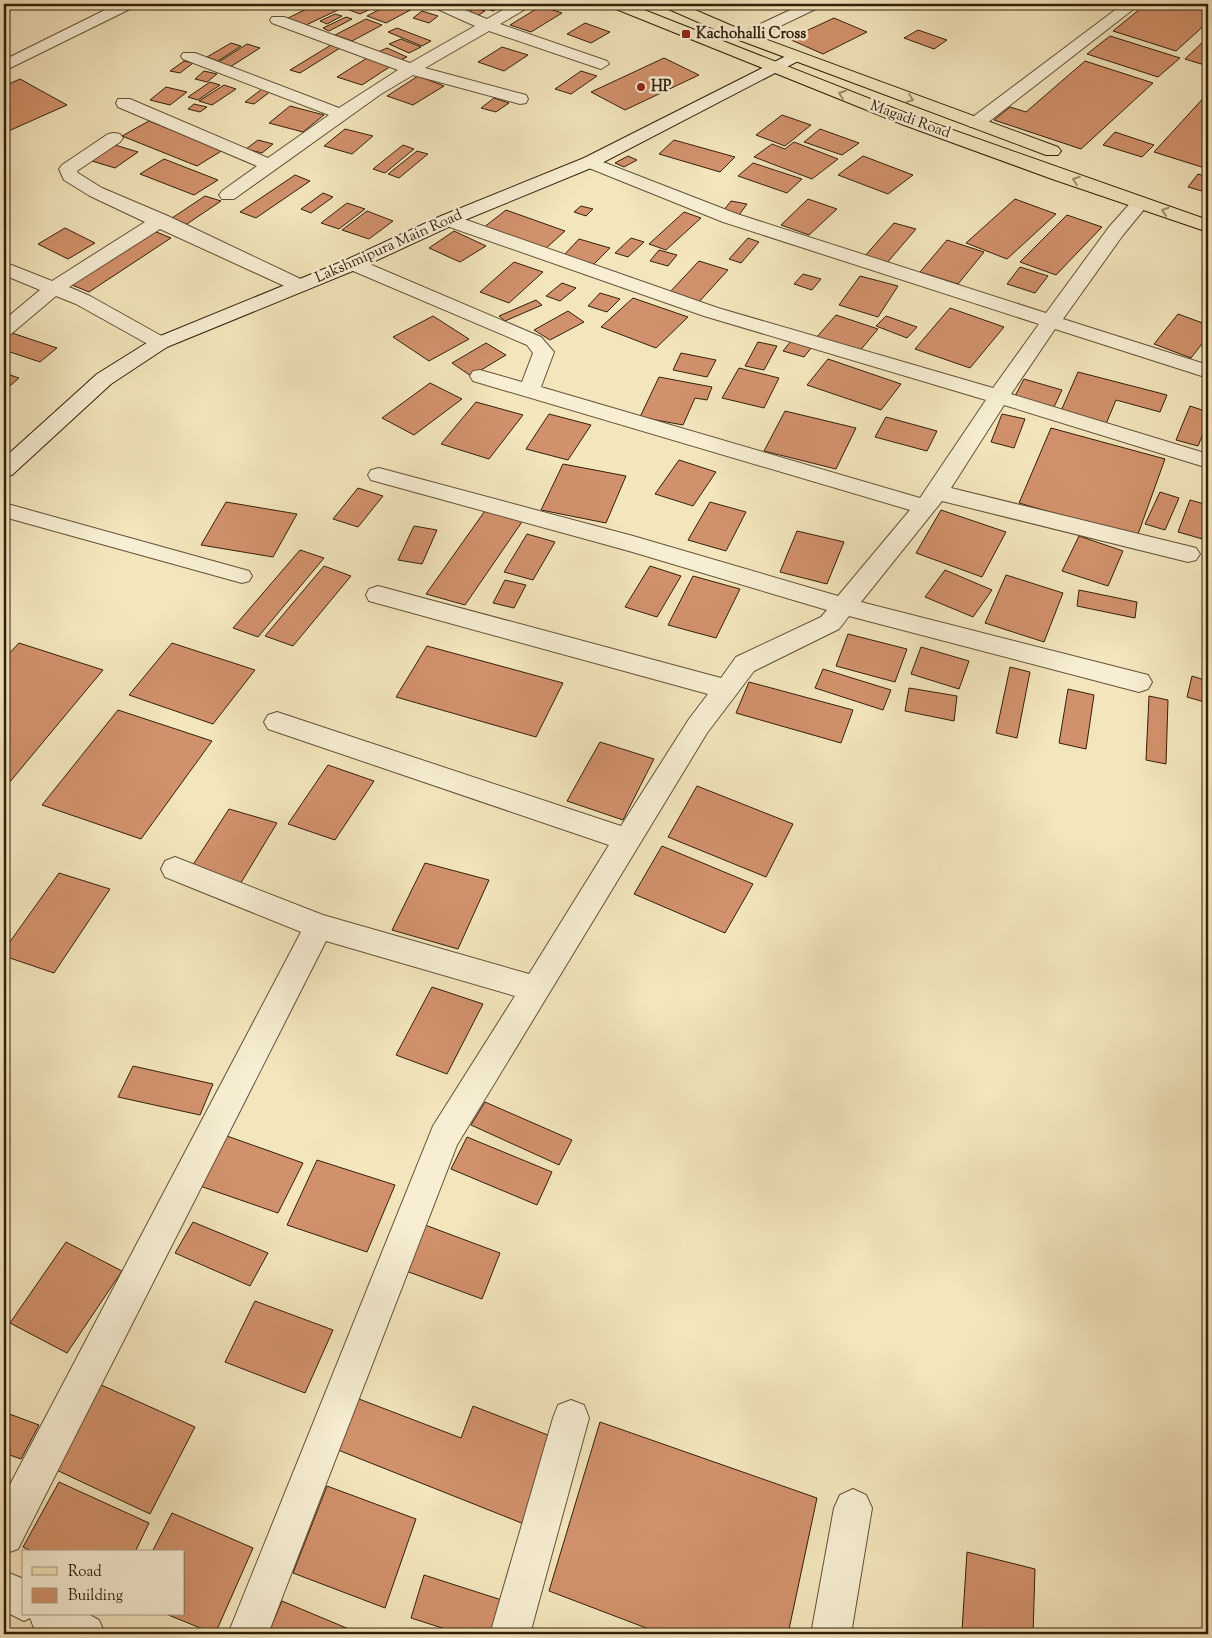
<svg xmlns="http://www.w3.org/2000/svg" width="1212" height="1638" viewBox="0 0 1212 1638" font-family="'Sorts Mill Goudy',serif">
<rect width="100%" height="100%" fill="#f3e5bc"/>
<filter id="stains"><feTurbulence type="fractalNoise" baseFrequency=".004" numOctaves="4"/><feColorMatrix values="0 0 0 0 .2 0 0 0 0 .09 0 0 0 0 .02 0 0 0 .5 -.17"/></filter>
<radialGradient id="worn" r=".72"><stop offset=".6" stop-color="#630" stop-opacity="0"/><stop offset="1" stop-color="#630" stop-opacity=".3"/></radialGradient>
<path fill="#d1916c" stroke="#33200a" d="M317,4H328L340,9L304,26L286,19Z
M347,4H381L360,14L341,7Z
M390,4H408L416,7L386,23L367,16Z
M473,4H506L493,11Z
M1146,4H1198L1208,7V22L1176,51L1113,31Z
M541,6L562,13L531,32L510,25Z
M475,8L485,11L474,18L464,15Z
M422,11L438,16L429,23L413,18Z
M335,14L342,16L327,24L320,21Z
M346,17L352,19L329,31L323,28Z
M834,18L867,32L823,54L789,39Z
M366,19L382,25L352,41L335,35Z
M585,23L610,32L591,43L567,34Z
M397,28L431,41L422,46L388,32Z
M918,30L947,40L934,49L904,38Z
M1110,36L1180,58L1158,77L1087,54Z
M1208,37V66L1185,59Z
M401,39L421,47L409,53L389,44Z
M231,43L241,46L218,61L207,57Z
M247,44L260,48L230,67L217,63Z
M331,45L340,48L300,73L290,70Z
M502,47L528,55L504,71L478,62Z
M387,48L407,57L396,62L376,53Z
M367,58L391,66L362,85L337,77Z
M664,58L699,75L625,110L591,92Z
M184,61L193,63L180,73L170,71Z
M1085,61L1153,83L1081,149L994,120L1010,107L1026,112Z
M204,71L217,74L207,82L195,79Z
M581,71L597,76L571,94L555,89Z
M418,76L444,86L413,105L387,96Z
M20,79L67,105L4,133V86Z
M210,82L220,85L198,100L188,97Z
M224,85L236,89L212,105L199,101Z
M166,87L187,92L170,105L150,100Z
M262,89L271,91L254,104L245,102Z
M1208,93V169L1154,152Z
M494,98L509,103L496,112L481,108Z
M194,104L207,107L200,112L188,109Z
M290,106L324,115L303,132L269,123Z
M782,115L811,125L785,146L756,135Z
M149,121L223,150L197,166L122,136Z
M345,129L373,136L352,154L324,146Z
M820,129L859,143L842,155L804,142Z
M1115,132L1154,145L1142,157L1103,145Z
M258,140L273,144L262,153L246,149Z
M674,140L735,157L720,172L659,154Z
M794,142L838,159L812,179L754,157L772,144L785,149Z
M115,145L138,152L115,168L92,161Z
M403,145L414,149L385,173L373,169Z
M417,151L428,154L399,178L388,174Z
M628,156L637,160L624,167L615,163Z
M863,156L913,175L888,194L838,175Z
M164,159L218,180L194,195L140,174Z
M753,163L802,179L787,193L738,176Z
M1198,174L1208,177V182L1202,191L1188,187Z
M295,175L310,181L256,218L240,212Z
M323,193L333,197L311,213L301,209Z
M205,196L221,201L184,226L169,220Z
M808,199L837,209L809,235L781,225Z
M1015,199L1056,214L1007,259L966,243Z
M731,201L747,204L739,215L723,211Z
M347,203L365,209L339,229L321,223Z
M581,206L593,209L586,216L574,212Z
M506,210L565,231L544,250L483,228Z
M367,211L393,221L369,239L342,230Z
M684,212L701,218L666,250L649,244Z
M1067,215L1102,227L1056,275L1020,262Z
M894,223L916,229L886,264L864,257Z
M65,228L95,243L68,259L38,244Z
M154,231L171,238L89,292L72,285Z
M454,231L486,246L460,262L429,248Z
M631,238L644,242L628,257L615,253Z
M748,238L759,242L741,263L729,259Z
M579,239L610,248L593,265L563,256Z
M947,240L984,252L958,284L920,272Z
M659,250L677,255L668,266L650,261Z
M699,261L728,270L698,303L669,293Z
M514,262L543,272L509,303L480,292Z
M1020,267L1048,276L1035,293L1007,284Z
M803,274L821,279L812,290L794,284Z
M860,276L898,286L878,317L839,305Z
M562,283L576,288L560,301L546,296Z
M600,293L620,299L607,312L588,306Z
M633,298L688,317L656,348L601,327Z
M536,300L542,305L505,321L499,316Z
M950,308L1004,327L970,368L915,349Z
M568,311L584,322L550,340L534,330Z
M1178,314L1208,325V336L1191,358L1154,344Z
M836,315L878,329L858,353L816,338Z
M433,316L469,339L429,361L393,337Z
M886,316L917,327L907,338L876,326Z
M12,333L57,348L40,362L4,350V339Z
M791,341L812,347L804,357L783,351Z
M758,342L777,346L764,370L745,366Z
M486,343L506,355L471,376L452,363Z
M681,353L716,360L707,377L673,370Z
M828,359L901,384L881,410L807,385Z
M739,368L779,378L764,408L722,398Z
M1078,372L1167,395L1160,412L1116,400L1106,424L1061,411Z
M4,373L19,378L4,391Z
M659,377L712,387L707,400L695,398L683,425L640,417Z
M1024,379L1062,390L1054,407L1015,396Z
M430,383L462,399L414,435L382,418Z
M476,402L523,415L489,459L441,444Z
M1190,406L1208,412V422L1198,446L1176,440Z
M785,411L856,428L836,469L764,451Z
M549,414L591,425L568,460L526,449Z
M1002,414L1025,419L1014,448L991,442Z
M886,417L937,431L927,451L875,437Z
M1051,428L1165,459L1137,537L1019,503Z
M679,460L716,472L693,506L655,494Z
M563,464L626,476L606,523L541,510Z
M358,488L383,496L358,527L333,519Z
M1160,492L1179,498L1165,530L1145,524Z
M1190,500L1208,505V534L1206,540L1178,532Z
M226,502L297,514L273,557L201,545Z
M710,502L746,512L726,551L688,540Z
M487,508L524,519L465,605L426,594Z
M941,510L1006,532L982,577L916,553Z
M414,526L437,530L422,564L398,560Z
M797,531L844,542L827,584L780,572Z
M527,534L555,542L533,580L504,572Z
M1079,536L1123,551L1108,586L1062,571Z
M300,550L324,558L258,637L233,628Z
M324,566L351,576L293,646L265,636Z
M650,566L681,576L657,617L625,607Z
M945,570L992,590L973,617L925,597Z
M1006,575L1063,593L1044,642L985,623Z
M693,576L740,589L716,638L668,625Z
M505,580L526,585L514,608L493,603Z
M1079,590L1137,602L1135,618L1077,606Z
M848,634L907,649L895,682L836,666Z
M19,643L103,670L4,789V659Z
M172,643L255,670L213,724L129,695Z
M427,646L563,683L536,737L396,697Z
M921,647L969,661L959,689L911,674Z
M1010,667L1030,672L1017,738L996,733Z
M823,669L891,690L883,710L815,688Z
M1192,676L1208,681V703L1187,697Z
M749,682L853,710L841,743L736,713Z
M909,688L957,696L954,721L905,711Z
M1068,689L1094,695L1086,749L1059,743Z
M1149,696L1168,700L1166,764L1146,760Z
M118,710L212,741L141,839L42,805Z
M600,742L654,759L623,820L567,801Z
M328,765L374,781L335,840L288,824Z
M697,786L793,824L766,877L668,837Z
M229,809L277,823L239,886L189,871Z
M662,846L753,884L725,933L634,894Z
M425,863L489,880L458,949L392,930Z
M59,873L110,889L54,973L4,956V950Z
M432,987L483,1004L447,1074L396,1055Z
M133,1066L213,1084L200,1115L118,1097Z
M485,1102L572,1140L559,1165L471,1125Z
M227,1136L303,1163L278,1213L200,1186Z
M467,1137L552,1172L537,1205L451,1169Z
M317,1160L395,1185L367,1252L287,1225Z
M193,1222L268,1253L250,1286L175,1253Z
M425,1225L500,1253L482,1299L406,1271Z
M66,1242L122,1271L67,1353L10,1323Z
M255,1301L333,1330L305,1393L225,1362Z
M99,1384L195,1427L150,1514L50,1467Z
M359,1399L461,1438L473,1406L553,1437L524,1524L338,1450Z
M4,1412L39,1425L21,1459L4,1453Z
M600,1422L817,1498L788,1634H662L549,1591Z
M59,1482L149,1523L135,1552H34L23,1547Z
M327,1486L416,1519L385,1608L293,1573Z
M172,1513L253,1548L215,1634L166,1614H184V1552H152Z
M967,1552L1035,1569L1033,1634H974L962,1631Z
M424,1575L511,1603L502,1634H461L411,1618Z
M282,1601L356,1632V1634H268Z"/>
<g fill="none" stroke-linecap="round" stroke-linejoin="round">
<g stroke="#635136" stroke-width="2">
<path id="lane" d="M4,503L249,571L252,576L249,581L242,583L4,517Z"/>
</g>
<g stroke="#635136" stroke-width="2">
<path id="street" d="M117,4H137L134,7L4,71V60Z
M431,4H450L487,19L513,4H531L529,7L500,24L607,61L609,64L601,69L595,67L489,31L425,68L526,95L528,99L526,103L520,104L413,75L381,94L234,199H222L219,195L222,191L257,166L118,107L116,103L118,99H130L268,158L329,115L183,59L181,56L183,53H195L339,108L398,70L272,23L270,20L272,17H284L410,63L475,26L433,7Z
M803,4H823L820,7L751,40H739L737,37L739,34Z
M1123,4H1140L982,127H970L967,123L970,119Z
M114,133L120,134L123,138L120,142L77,171L78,173L102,188L168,216L307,282L310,286L307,290H293L160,229L69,287L90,296L167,339L170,343L167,347L160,349L153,347L76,304L56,296L11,334L4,336V320L40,290L4,275V262L52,281L145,222L90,196L64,180L59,169L62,165L108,134Z
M590,157L737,214L1046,313L1109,227L1134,199H1146L1149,203L1146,207L1123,235L1063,319L1208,365V378L1055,329L1011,394L1208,454V468L1004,405L951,488L1188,546L1196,548L1200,554L1196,560L1188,562L942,501L861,602L1148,675L1152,682L1148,689L1139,692L849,616L839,629L754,671L707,733L457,1145L268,1634H228L433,1126L515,996L326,941L18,1549L4,1554V1496L301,932L165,877L161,869L165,861L175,857L323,915L529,974L609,845L268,729L264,722L268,715L277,712L621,826L689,719L708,694L369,601L366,595L369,589L378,586L721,678L736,657L821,617L827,610L629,551L371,480L368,475L371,470L379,468L633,536L838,596L910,510L473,381L470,376L473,371L480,370L522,382L533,353L527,345L346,268L343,264L346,260H360L541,337L554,352L541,387L920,498L986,400L704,316L441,224L439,220L441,216H455L718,308L993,388L1039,324L723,222L584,166L581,162L584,158Z
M571,1400L584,1405L589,1418L530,1634H490L553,1418L558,1405Z
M853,1489L866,1495L872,1508L851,1634H811L834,1508L840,1495Z
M4,1571L24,1579V1614H88L99,1620L105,1634H46L34,1628L30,1618L24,1621L4,1611Z"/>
</g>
<g stroke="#33200a" stroke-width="2">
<path id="secondary" d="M796,51L804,56L802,59L596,166L455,224L360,268L167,347L111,384L12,475L4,477V458L97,374L153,339L346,260L441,216L584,158Z"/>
</g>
<g stroke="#33200a" stroke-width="2">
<path id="primary" d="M608,4H629L916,117L1208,220V232L1052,179L904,125L611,7Z
M662,4H681L751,34L1058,147L1061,151L1058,155H1046L739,40L664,7Z"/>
</g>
<use href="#lane" fill="#f7eed3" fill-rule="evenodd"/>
<use href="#street" fill="#f7eed3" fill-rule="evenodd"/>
<use href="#secondary" fill="#f7eed3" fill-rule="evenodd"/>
<use href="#primary" fill="#f3e5bc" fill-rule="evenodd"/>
</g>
<defs><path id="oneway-chevron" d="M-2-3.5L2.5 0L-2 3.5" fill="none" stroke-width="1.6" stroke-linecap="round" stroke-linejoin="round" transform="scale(1.25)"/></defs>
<g stroke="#9d8c6c">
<use href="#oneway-chevron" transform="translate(842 94) rotate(-160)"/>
<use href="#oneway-chevron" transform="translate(910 99) rotate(21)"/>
<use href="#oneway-chevron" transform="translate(1076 180) rotate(-160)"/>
<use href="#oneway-chevron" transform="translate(1165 211) rotate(-162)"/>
</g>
<g fill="#8f2418" stroke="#f7eed3" stroke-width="2">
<rect x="681" y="29" width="10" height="10" rx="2.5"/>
<circle cx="641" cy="87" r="5"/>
</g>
<g text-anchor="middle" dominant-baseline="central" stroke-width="5" stroke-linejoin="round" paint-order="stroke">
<g font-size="15" font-weight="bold" fill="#33200a" stroke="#f7eed3" text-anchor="start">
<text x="696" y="34">Kachohalli Cross</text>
<text x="651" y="87">HP</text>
</g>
<g font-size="15" fill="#33200a" stroke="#f7eed3">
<text transform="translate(910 120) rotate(20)">Magadi Road</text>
<text transform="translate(389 247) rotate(-24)">Lakshmipura Main Road</text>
</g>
</g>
<rect width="1212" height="1638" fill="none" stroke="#f3e5bc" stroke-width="20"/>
<rect x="5" y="5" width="1202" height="1628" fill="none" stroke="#33200a" stroke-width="2.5"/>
<rect x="10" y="10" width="1192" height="1618" fill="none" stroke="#33200a"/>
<rect x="22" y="1550" width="162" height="65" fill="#f7eed3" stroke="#a99c83"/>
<rect x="32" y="1567" width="25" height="8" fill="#f3e5bc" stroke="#a99c83"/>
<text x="68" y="1576" font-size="15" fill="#33200a">Road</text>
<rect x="32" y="1588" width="25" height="15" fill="#d1916c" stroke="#a99c83"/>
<text x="68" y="1600" font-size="15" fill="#33200a">Building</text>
<rect width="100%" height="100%" filter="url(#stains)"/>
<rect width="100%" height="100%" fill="url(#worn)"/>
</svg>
